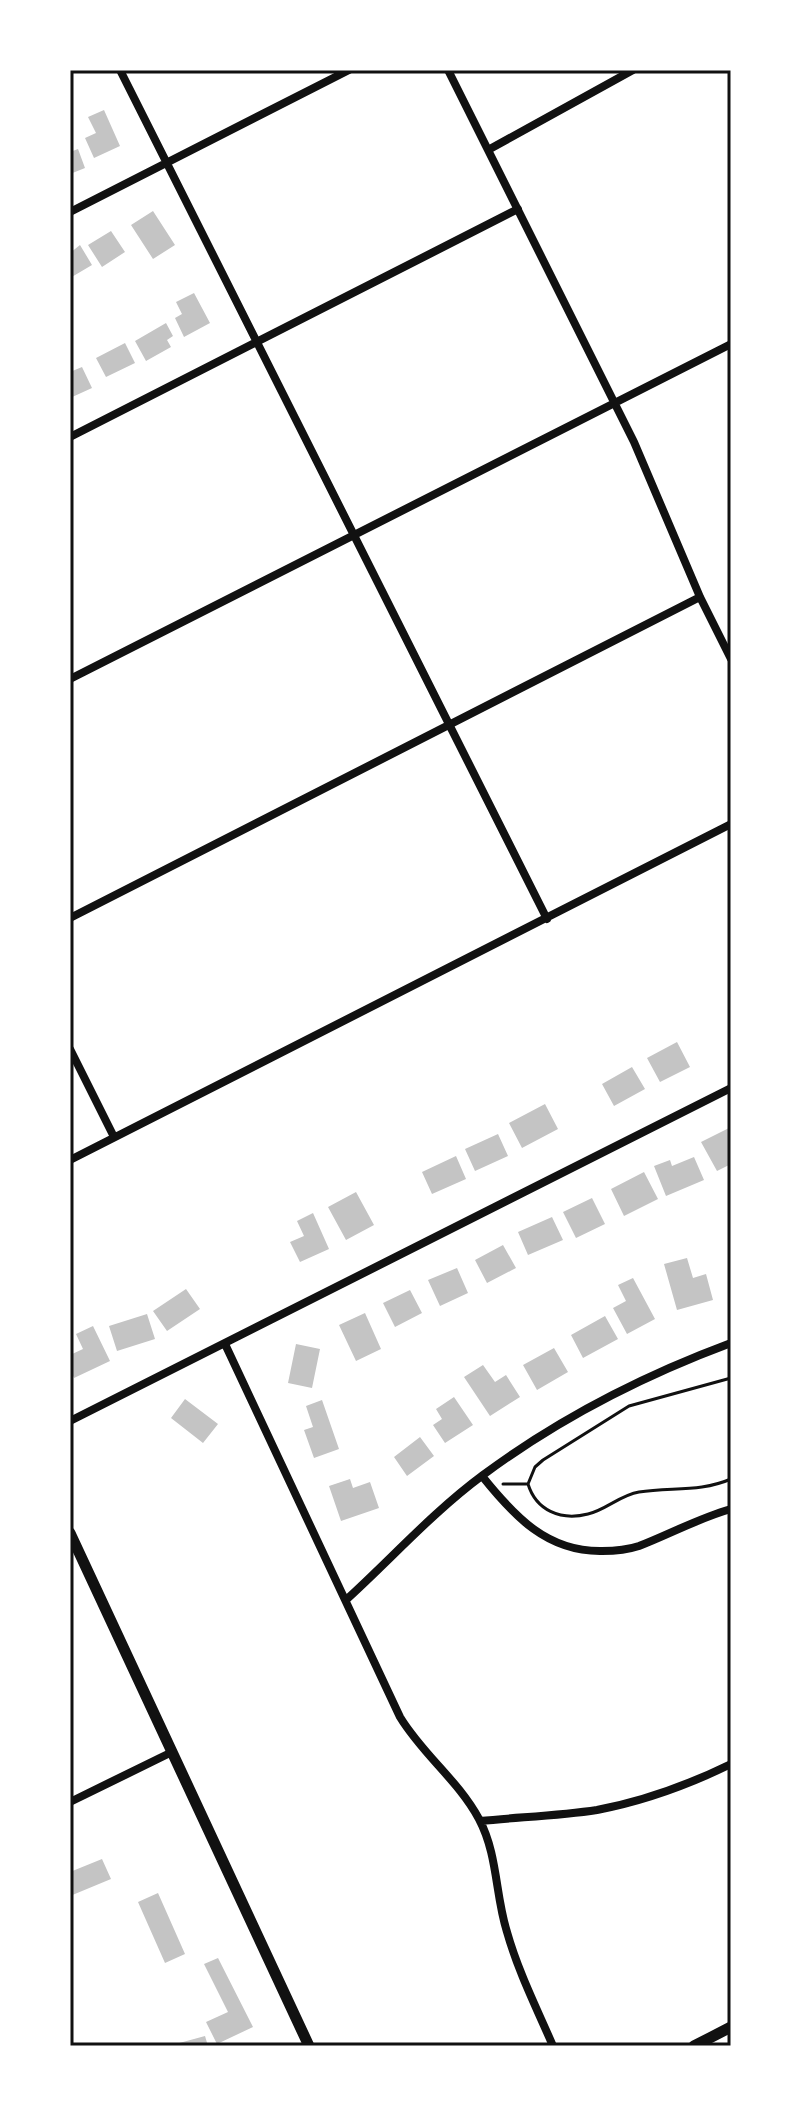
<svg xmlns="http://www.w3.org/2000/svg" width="801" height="2116" viewBox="0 0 801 2116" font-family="Jost,sans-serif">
<rect width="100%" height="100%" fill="#fff"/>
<path fill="#c4c4c4" d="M104,110L120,146L94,158L85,138L96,133L88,117Z
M78,149L85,168L70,174V152Z
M153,211L175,245L153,259L131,225Z
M111,231L125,252L102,267L88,245Z
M80,245L92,265L70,278V253Z
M194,293L210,323L184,337L175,318L182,314L176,302Z
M166,323L173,336L167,340L171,347L146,361L135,341Z
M125,343L135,363L106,377L96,358Z
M82,367L92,388L70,398V372Z
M677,1042L690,1067L660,1082L647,1058Z
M632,1067L645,1089L614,1106L602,1084Z
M545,1104L558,1129L522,1148L509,1123Z
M731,1127V1164L717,1171L701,1142Z
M498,1134L508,1156L475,1171L465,1149Z
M456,1156L466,1179L432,1194L422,1172Z
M694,1157L704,1180L666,1196L654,1166L670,1160L672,1166Z
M644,1172L658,1199L624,1216L611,1189Z
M356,1192L374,1225L346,1240L328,1207Z
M592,1198L605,1224L576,1238L563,1212Z
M313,1213L329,1249L300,1262L290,1242L304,1236L297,1221Z
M552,1217L563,1240L528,1255L518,1232Z
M503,1245L516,1268L487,1283L475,1260Z
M687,1258L693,1278L706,1274L713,1300L677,1310L664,1264Z
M457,1268L468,1293L440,1306L428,1280Z
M633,1278L655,1319L627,1334L613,1308L626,1301L618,1285Z
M186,1289L200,1309L167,1331L153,1311Z
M410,1290L422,1313L395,1327L383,1303Z
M365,1313L381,1349L356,1361L339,1325Z
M147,1314L155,1339L117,1351L109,1326Z
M605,1316L618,1339L583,1358L571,1335Z
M93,1326L110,1361L74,1378L70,1369V1355L83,1349L76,1334Z
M296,1344L320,1349L312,1388L288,1383Z
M554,1348L568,1372L537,1390L523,1365Z
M483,1365L495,1382L506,1375L520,1397L490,1416L464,1377Z
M454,1397L473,1425L445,1443L433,1425L442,1419L436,1409Z
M185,1399L218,1424L203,1443L171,1418Z
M322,1400L339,1449L314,1458L304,1430L313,1427L306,1406Z
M420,1437L434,1456L407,1476L394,1457Z
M350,1479L353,1488L370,1482L379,1508L341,1521L329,1486Z
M102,1859L111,1879L70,1896V1872Z
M158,1893L185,1954L165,1963L138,1902Z
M218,1958L253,2027L217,2044L206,2022L228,2012L204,1964Z
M205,2036L208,2046H172V2045Z"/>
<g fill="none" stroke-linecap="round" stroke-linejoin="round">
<path stroke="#111" stroke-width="3" d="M731,1378L629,1406L543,1460L535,1467L528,1484C536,1510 560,1521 588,1514C606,1510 620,1495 639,1492C671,1487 701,1492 731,1479
M503,1484H528"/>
<path stroke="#111" stroke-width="8" d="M120,70L547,919
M448,70L634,442L700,597L731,659
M488,150L633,70
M70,212L349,70
M70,437L518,209
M70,679L731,344
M70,918L700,597
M70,1049L114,1137
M70,1160L731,824
M225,1344L400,1717C423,1755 458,1780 479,1819C498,1855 495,1894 507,1932C518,1971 537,2009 553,2046
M70,1421L731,1088
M482,1476C514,1516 547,1552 602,1551C615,1551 627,1550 639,1546C670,1534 699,1518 731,1509
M347,1599C392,1558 433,1512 483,1475C557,1420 645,1375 731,1343
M70,1802L172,1752
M480,1821C519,1817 558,1816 597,1810C644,1801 688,1785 731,1764"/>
<path stroke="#111" stroke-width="11" d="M70,1533L309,2046
M694,2046L731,2027"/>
</g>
<rect width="801" height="2116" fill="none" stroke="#ffffff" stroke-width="144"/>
<rect x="72" y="72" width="657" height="1972" fill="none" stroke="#111" stroke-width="3"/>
</svg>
